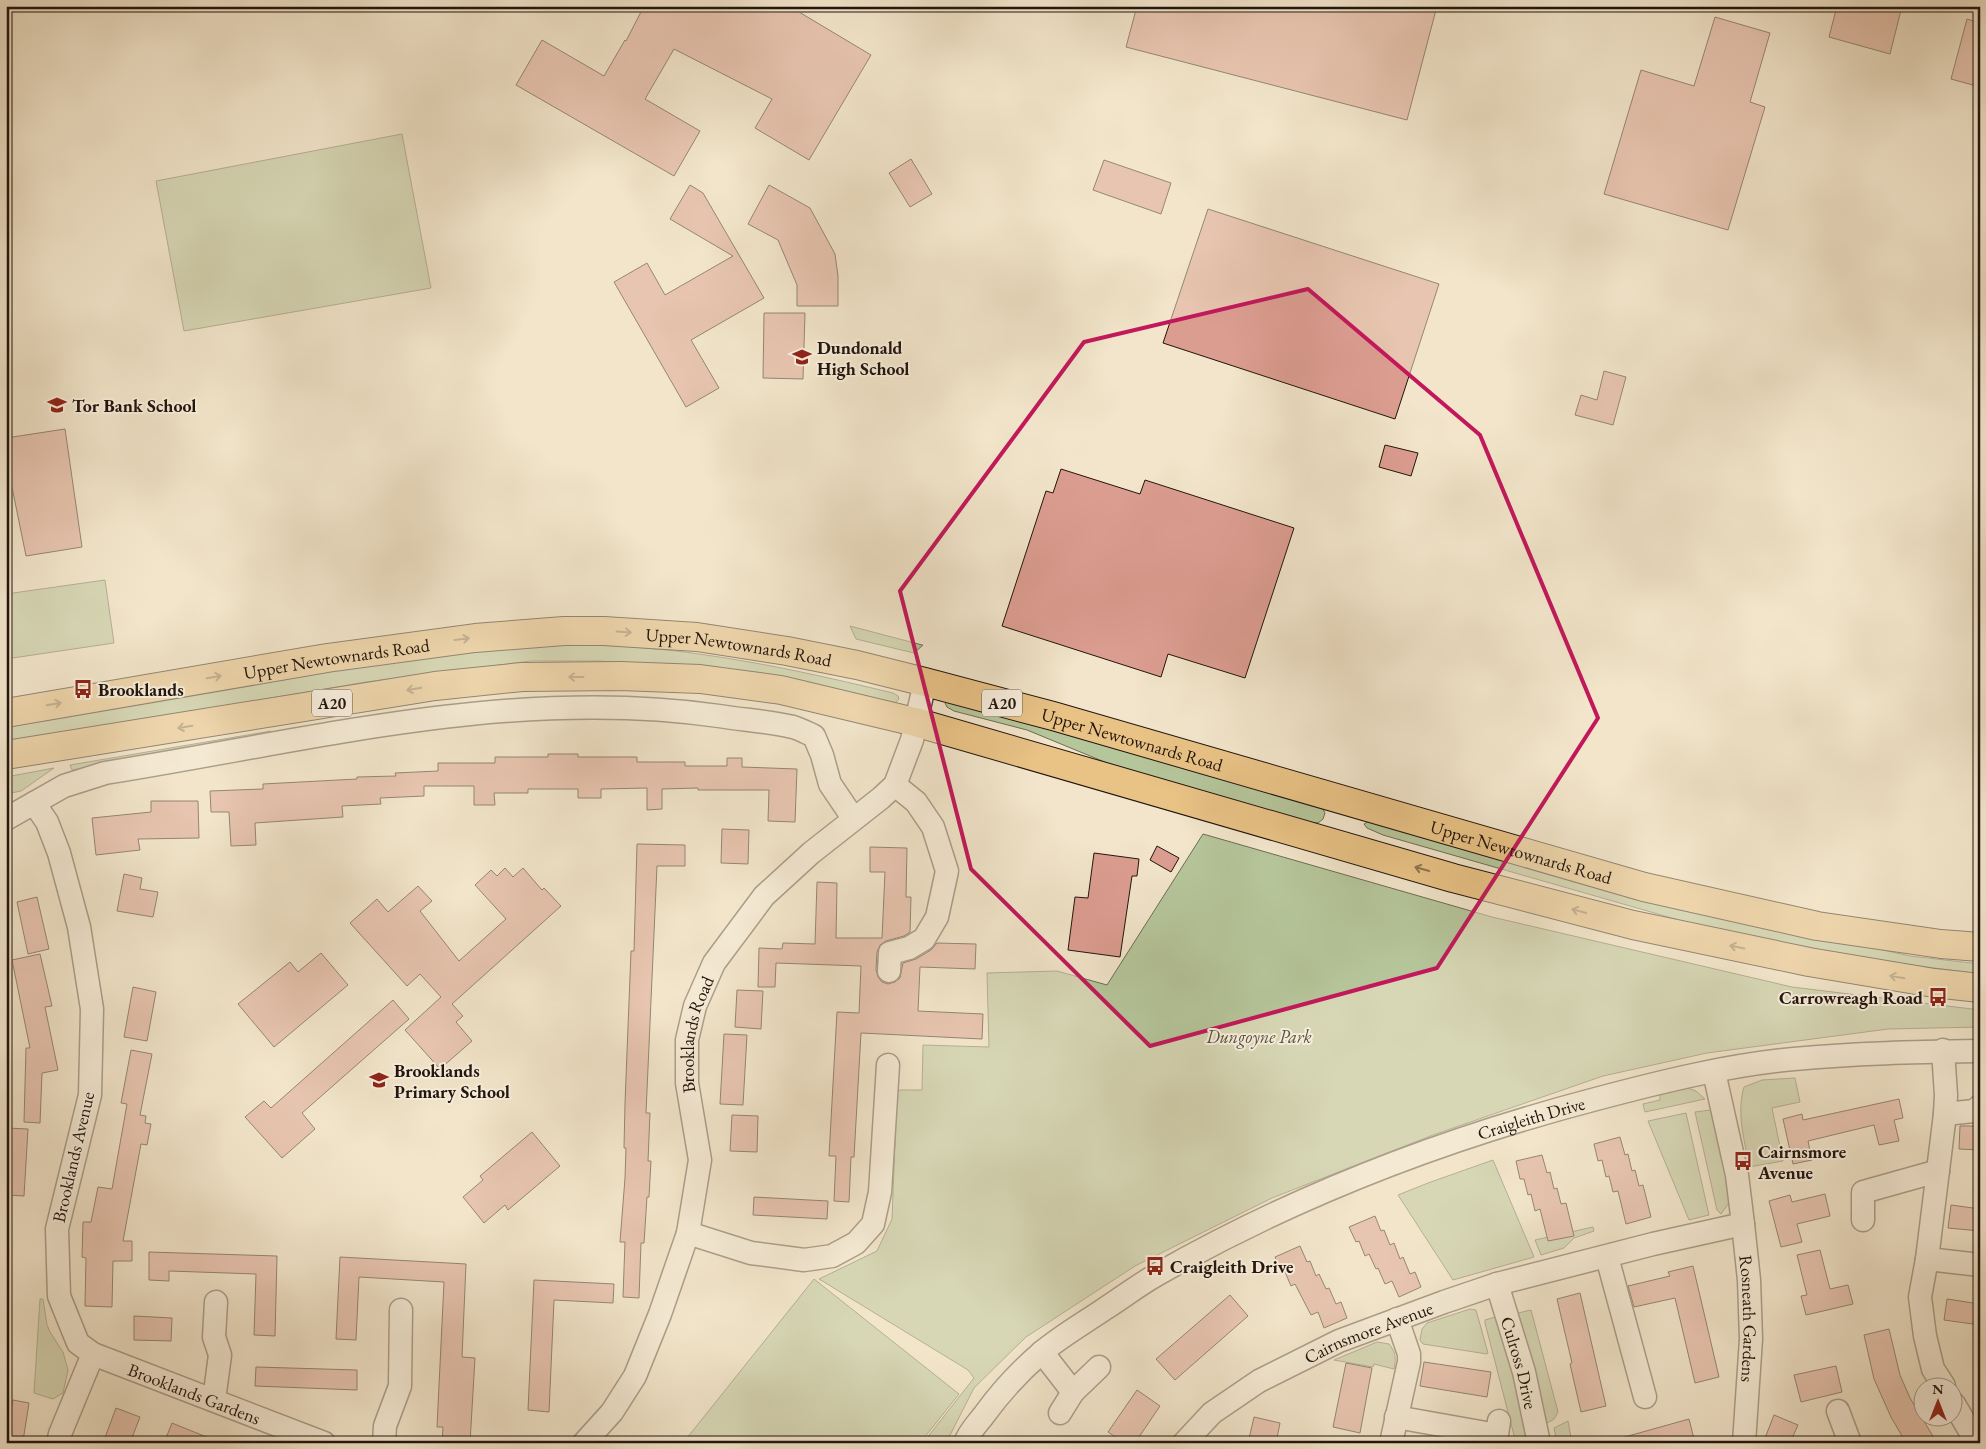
<svg xmlns="http://www.w3.org/2000/svg" width="1986" height="1449" viewBox="0 0 1986 1449" font-family="'EB Garamond',serif">
<rect width="100%" height="100%" fill="#f2e5cb"/>
<filter id="stains"><feTurbulence type="fractalNoise" baseFrequency=".004" numOctaves="4"/><feColorMatrix values="0 0 0 0 .2 0 0 0 0 .09 0 0 0 0 .02 0 0 0 .5 -.17"/></filter>
<radialGradient id="worn" r=".72"><stop offset=".6" stop-color="#630" stop-opacity="0"/><stop offset="1" stop-color="#630" stop-opacity=".3"/></radialGradient>
<path fill="#b6c69b" stroke="#6c6d54" d="M402,134L431,288L184,331L156,181Z
M105,580L114,643L6,659V594Z
M850,626L922,645H923L914,653L856,639Z
M549,643C602,645 654,647 706,655C769,664 831,678 893,693L898,696L899,699L895,703L686,666L599,661H531L366,682L6,743V725L360,664Z
M950,700L1322,807L1325,813L1323,819L1318,823L1309,822L1112,765L1027,730L954,711L947,707L945,703Z
M271,731L272,736L72,770L70,765Z
M54,768L21,791L6,794V777Z
M1371,820L1797,931L1910,956L1980,964V974L1904,964L1785,945L1710,929L1383,835L1367,828L1364,824Z
M1203,834L1492,917L1792,987L1980,1010V1027L1888,1029L1707,1053L1603,1076L1433,1135L1272,1198L1135,1266L1026,1337L974,1388L946,1443H923L974,1378L968,1370L819,1279L877,1251L892,1219L897,1090H922L923,1045L989,1047L987,973L1057,971L1107,985Z
M1795,1078L1800,1102L1772,1108L1783,1161L1749,1167C1745,1140 1736,1114 1744,1087L1762,1080Z
M1687,1088L1696,1091L1705,1099L1645,1112L1643,1104L1660,1100V1094Z
M1711,1110L1731,1192L1729,1203L1721,1214L1717,1210L1695,1112Z
M1686,1113L1709,1215L1689,1220L1648,1121Z
M1493,1160L1534,1257L1453,1280L1398,1195L1428,1183Z
M1593,1227L1594,1231L1574,1238L1564,1248L1541,1255L1535,1240Z
M814,1279L959,1394L920,1443H683Z
M40,1299H43L47,1325L50,1332L63,1352L68,1370L63,1393L53,1399L34,1393Z
M1470,1309L1476,1310L1488,1353L1487,1354L1423,1344L1420,1340L1422,1329L1427,1323Z
M1531,1310L1558,1412L1554,1419L1547,1423L1518,1313Z
M1495,1317L1501,1327L1531,1443H1516L1485,1323V1320Z
M1377,1342L1389,1344C1396,1353 1396,1358 1394,1369L1374,1364L1373,1367L1334,1360Z
M1568,1421L1572,1443H1557L1554,1428Z"/>
<path fill="#dc9d91" stroke="#21140c" d="M644,6H789L871,55L809,160L755,128L772,99L674,49L645,99L700,131L674,176L516,85L542,40L604,76L625,40L626,41Z
M1137,6H1437L1407,120L1126,47Z
M1837,6H1902L1890,54L1829,37Z
M1715,17L1770,33L1750,102L1765,107L1728,230L1604,194L1641,70L1694,86Z
M1967,19L1980,23V87L1951,79Z
M911,159L932,194L910,207L889,173Z
M1104,160L1171,183L1161,214L1093,190Z
M690,185L703,193L764,298L691,340L719,388L686,407L614,282L647,263L665,295L733,256L670,219Z
M769,185L810,208L835,254L838,276V306H797V285L778,240L748,224Z
M1208,209L1439,284L1395,419L1163,343Z
M764,313H805L803,379L763,378Z
M1604,371L1626,377L1613,425L1575,415L1581,395L1597,400Z
M65,429L82,547L26,556L12,487L6,488V438Z
M1385,445L1418,453L1411,476L1379,467Z
M1061,469L1140,494L1145,480L1294,528L1245,678L1168,654L1161,677L1002,626L1046,491L1053,493Z
M548,754H578V757H637V762H685V766H727V758H742V767L797,769L795,822L768,821L769,790H698V788L662,789V809L647,810V788L601,789V798H578V789H528V793H494L495,805H474V786H424V796L380,798L381,804L342,806L343,817L255,823L256,845L231,846L229,812H211L210,791L263,789V784L357,779V777L396,776L395,773L438,771V763H495V757H548Z
M151,801H198L199,838L138,839L140,850L96,855L92,818L151,812Z
M722,829L749,830L748,864L721,863Z
M637,844L685,845V866H657L646,1113H650L648,1161H651L649,1197H647L644,1243H641L639,1298L623,1297L625,1242H620L625,1178L626,1148H624L625,1103L631,951H634Z
M1157,846L1179,858L1171,872L1150,860Z
M870,847L907,848L906,897H911L910,932L904,936L886,941L880,945L877,952L876,970L878,977L882,982L888,984L895,982L900,978L903,963L916,959L931,950L937,943L976,944L975,969L920,967L918,1011L983,1014L982,1039L861,1033L854,1157H851L849,1202L834,1201L836,1156H829L837,1012L859,1013L861,966L776,963L775,987H758L759,948L782,949L783,943L815,944L817,882L837,883L836,938H882L885,872H870Z
M1094,853L1139,859L1137,876H1132L1120,957L1068,950L1075,897L1088,898Z
M505,868L513,877L523,868L542,890L544,888L561,906L452,1004L463,1016L456,1022L472,1041L440,1069L405,1030L441,997L420,974L407,986L350,923L377,899L388,912L418,886L432,901L420,911L459,961L506,919L475,885L491,870L497,876Z
M124,874L142,878L140,889L158,892L153,917L117,911Z
M37,897L49,949L28,954L17,902Z
M321,953L348,985L274,1047L238,1004L290,962L298,972Z
M40,954L52,1006L45,1007L58,1070L42,1073L40,1123L24,1122L26,1048H30L12,960Z
M133,987L156,992L147,1041L124,1037Z
M737,990L763,991L761,1029L735,1027Z
M393,1000L409,1019L302,1113L315,1129L282,1158L245,1117L264,1101L271,1108Z
M724,1034L747,1035L743,1105L720,1104Z
M131,1050L152,1054L140,1115L146,1116L145,1123L151,1124L147,1145L141,1144L123,1241H132V1261H113L112,1307L85,1306L86,1258L82,1257L83,1222H91L98,1187L112,1189L127,1104L121,1103Z
M1899,1099L1903,1118L1894,1120L1899,1141L1879,1145L1874,1125L1808,1141L1812,1160L1793,1164L1783,1119L1802,1114L1803,1120Z
M732,1115L758,1116L757,1152L730,1151Z
M1960,1126H1980V1150L1959,1149Z
M6,1128L28,1129L24,1196L6,1195Z
M532,1132L560,1166L508,1210L505,1205L484,1223L463,1197L483,1180L480,1176Z
M1620,1137L1625,1155L1628,1154L1632,1171L1635,1170L1639,1186L1643,1185L1651,1217L1626,1224L1618,1191L1613,1192L1609,1176L1606,1177L1602,1160L1598,1161L1594,1144Z
M1542,1155L1547,1173L1550,1172L1554,1189L1557,1188L1561,1204L1566,1203L1574,1236L1548,1241L1540,1209L1535,1211L1531,1194L1528,1195L1524,1179H1520L1516,1161Z
M1825,1194L1830,1216L1797,1224L1802,1242L1781,1247L1769,1201L1790,1195L1792,1202Z
M754,1197L828,1201L827,1219L753,1215Z
M1951,1205L1980,1209V1231L1948,1228Z
M1375,1216L1381,1231L1384,1230L1390,1245L1394,1243L1400,1259L1403,1257L1410,1274L1415,1272L1421,1287L1399,1297L1392,1281L1385,1284L1378,1268L1376,1269L1369,1254L1365,1256L1359,1241L1356,1242L1349,1227Z
M1300,1246L1307,1262L1310,1261L1316,1276L1319,1274L1326,1289L1329,1288L1336,1304L1341,1302L1347,1318L1324,1328L1318,1312L1311,1315L1295,1284L1291,1286L1285,1272L1282,1273L1275,1257Z
M1820,1250L1830,1289L1848,1285L1853,1304L1806,1315L1801,1296L1807,1295L1797,1255Z
M149,1252L277,1256L275,1336L254,1335L256,1274L169,1271V1281L149,1280Z
M340,1257L466,1264L462,1357L475,1358L470,1443H442L443,1427H437L444,1282L359,1277L356,1340L336,1339Z
M1693,1266L1719,1377L1695,1383L1675,1298L1634,1307L1628,1286L1670,1276L1668,1272Z
M534,1280L614,1284L613,1303L554,1300L549,1412L528,1410Z
M1580,1293L1606,1406L1581,1412L1570,1364L1572,1363L1557,1299Z
M1230,1295L1248,1316L1175,1380L1156,1359Z
M1947,1299L1980,1304V1325L1944,1320Z
M134,1316L172,1318L171,1341L134,1340Z
M1889,1329L1900,1375L1910,1398L1937,1443H1906L1891,1417L1874,1379L1864,1335Z
M1424,1362L1491,1372L1487,1397L1420,1386Z
M1346,1363L1372,1368L1360,1433L1333,1427Z
M1836,1366L1842,1392L1801,1402L1794,1375Z
M256,1367L357,1370V1390L255,1386Z
M1137,1390L1160,1406L1135,1443H1124L1108,1432Z
M13,1400L29,1403L23,1441L7,1438Z
M116,1408L140,1417L130,1443H103Z
M1774,1415L1798,1425L1790,1443H1776L1765,1438Z
M1254,1417L1280,1423L1276,1443H1248Z
M1689,1419L1695,1443H1622L1621,1438Z
M172,1423L219,1442V1443H164Z"/>
<g fill="none" stroke-linecap="round" stroke-linejoin="round">
<g stroke="#55483c" stroke-width="25">
<g id="minor">
<path id="s1" d="M34,803L47,822L59,853L79,927L92,1009L90,1095L57,1229L59,1296L78,1343L93,1354L324,1443"/>
<path d="M6,819L64,786L105,773C307,741 513,686 719,716C743,720 769,721 793,727C800,729 807,733 814,736L822,755L830,784L853,818"/>
<path d="M889,971L890,953L909,948L924,939L937,917L947,871L933,827L916,802L895,785"/>
<path d="M1943,1050L1946,1095L1945,1114L1927,1259L1920,1297L1925,1336L1933,1369L1944,1386"/>
<path d="M1945,1114L1974,1111L1980,1106"/>
<path d="M1863,1220V1192L1938,1171"/>
<path id="s2" d="M1743,1224L1749,1280L1751,1339L1744,1443"/>
<path d="M688,1233L751,1253L804,1260L832,1256L856,1243L873,1224L880,1192L888,1065"/>
<path d="M1607,1257L1645,1397"/>
<path d="M1927,1259L1980,1265"/>
<path id="s3" d="M1497,1284L1524,1372L1539,1443"/>
<path d="M1042,1352L1073,1392"/>
<path d="M214,1400L220,1355L214,1337L216,1302"/>
<path d="M1954,1404L1977,1443"/>
<path d="M1838,1411L1850,1443"/>
<path d="M1060,1413L1073,1392L1099,1367"/>
<path d="M1396,1417L1497,1435L1499,1421"/>
<path d="M58,1443L60,1434L93,1354"/>
<path d="M384,1443L385,1426L400,1386L401,1310"/>
<path id="s4" d="M584,1443L612,1412L635,1376L660,1314L688,1233L700,1160L687,1083V1040L695,1006L714,963L764,896L811,853L881,798L895,785L912,740L925,682"/>
<path id="s5" d="M965,1443C969,1432 977,1424 984,1415C1000,1393 1020,1371 1041,1353C1061,1336 1084,1323 1106,1308C1123,1297 1140,1284 1158,1274C1295,1196 1443,1139 1596,1099C1660,1082 1728,1065 1794,1059C1855,1053 1919,1052 1980,1051"/>
<path id="s6" d="M1184,1443L1212,1413L1259,1381L1339,1341L1444,1302L1497,1284L1653,1244L1743,1224L1737,1175L1714,1072"/>
<path d="M1391,1443L1409,1362V1354L1397,1319"/>
</g>
</g>
<g stroke="#21140c" stroke-width="30">
<g id="trunk">
<path id="s7" d="M6,713L327,658L475,638L564,631H604L697,637L787,651L857,665L925,682L1053,716L1644,887L1817,926L1941,944L1980,947"/>
<path d="M6,755L435,686L522,677L620,676L700,679L781,690L915,722L1453,878L1633,925L1809,962L1934,983L1980,988"/>
</g>
</g>
<use href="#minor" stroke="#f7eedd" stroke-width="22"/>
<use href="#trunk" stroke="#e9c286" stroke-width="28"/>
</g>
<defs><path id="oneway-shaft" d="M-6 0H5M1.5-3L5.5 0L1.5 3" fill="none" stroke-width="1.6" stroke-linecap="round" stroke-linejoin="round" transform="scale(1.25)"/></defs>
<g stroke="#8f744f">
<use href="#oneway-shaft" transform="translate(624 632) rotate(4)"/>
<use href="#oneway-shaft" transform="translate(462 639) rotate(-7)"/>
<use href="#oneway-shaft" transform="translate(214 677) rotate(-10)"/>
<use href="#oneway-shaft" transform="translate(576 677) rotate(180)"/>
<use href="#oneway-shaft" transform="translate(414 689) rotate(171)"/>
<use href="#oneway-shaft" transform="translate(54 704) rotate(-10)"/>
<use href="#oneway-shaft" transform="translate(185 727) rotate(171)"/>
<use href="#oneway-shaft" transform="translate(1422 869) rotate(-164)"/>
<use href="#oneway-shaft" transform="translate(1579 911) rotate(-165)"/>
<use href="#oneway-shaft" transform="translate(1737 947) rotate(-168)"/>
<use href="#oneway-shaft" transform="translate(1897 977) rotate(-170)"/>
</g>
<path d="M0 0H1986V1449H0ZM1308,289L1480,435L1598,718L1437,968L1150,1046L971,869L900,591L1084,342Z" fill="#f2e5cb" fill-opacity=".55" fill-rule="evenodd"/>
<path fill="none" stroke="#c2185b" stroke-width="4" stroke-linejoin="round" d="M1308,289L1480,435L1598,718L1437,968L1150,1046L971,869L900,591L1084,342Z"/>
<defs>
<g id="school-bare" transform="scale(1.5)"><path d="M0-5L7-2L0 1L-7-2ZM-4 1L0 2.5L4 1V4Q0 6-4 4Z" fill="#8f2418" stroke="#f7eedd" stroke-width="2.5" paint-order="stroke"/></g>
<g id="bus-bare" transform="scale(1.5)"><path d="M-5-6H5V4H4V6H2V4H-2V6H-4V4H-5ZM-3.5-4V0h7V-4ZM-3.5 1.2v1.5H-2V1.2ZM2 1.2v1.5H3.5V1.2Z" fill="#8f2418" stroke="#f7eedd" stroke-width="2.5" paint-order="stroke"/></g>
</defs>
<g fill-rule="evenodd">
<use href="#school-bare" x="802" y="357"/>
<use href="#school-bare" x="57" y="405"/>
<use href="#bus-bare" x="83" y="689"/>
<use href="#bus-bare" x="1938" y="997"/>
<use href="#school-bare" x="379" y="1080"/>
<use href="#bus-bare" x="1743" y="1161"/>
<use href="#bus-bare" x="1155" y="1266"/>
</g>
<g text-anchor="middle" dominant-baseline="central" stroke-width="4" stroke-linejoin="round" paint-order="stroke">
<g fill="#f7eedd" stroke="#61554b" stroke-width="1">
<rect x="312" y="689.5" width="40" height="27" rx="4"/>
<rect x="982" y="689.5" width="40" height="27" rx="4"/>
</g>
<g font-size="16" font-weight="bold" fill="#21140c">
<text x="332" y="703">A20</text>
<text x="1002" y="703">A20</text>
</g>
<g font-size="18" font-weight="bold" fill="#21140c" stroke="#f7eedd" text-anchor="start">
<text x="817" y="347">Dundonald<tspan x="817" dy="21">High School</tspan></text>
<text x="72" y="405">Tor Bank School</text>
<text x="98" y="689">Brooklands</text>
<text x="1923" y="997" text-anchor="end">Carrowreagh Road</text>
<text x="394" y="1070">Brooklands<tspan x="394" dy="21">Primary School</tspan></text>
<text x="1758" y="1151">Cairnsmore<tspan x="1758" dy="21">Avenue</tspan></text>
<text x="1170" y="1266">Craigleith Drive</text>
</g>
<g font-size="18" fill="#21140c" stroke="#f7eedd">
<text stroke="none"><textPath href="#s7" startOffset="740">Upper Newtownards Road</textPath></text>
<text stroke="none"><textPath href="#s7" startOffset="335">Upper Newtownards Road</textPath></text>
<text stroke="none"><textPath href="#s7" startOffset="1145">Upper Newtownards Road</textPath></text>
<text stroke="none"><textPath href="#s7" startOffset="1550">Upper Newtownards Road</textPath></text>
<text stroke="none"><textPath href="#s4" startOffset="439">Brooklands Road</textPath></text>
<text stroke="none"><textPath href="#s5" startOffset="665">Craigleith Drive</textPath></text>
<text transform="translate(73 1157) rotate(-77)">Brooklands Avenue</text>
<text stroke="none"><textPath href="#s2" startOffset="95">Rosneath Gardens</textPath></text>
<text stroke="none"><textPath href="#s6" startOffset="218">Cairnsmore Avenue</textPath></text>
<text stroke="none"><textPath href="#s3" startOffset="82">Culross Drive</textPath></text>
<text stroke="none"><textPath href="#s1" startOffset="685">Brooklands Gardens</textPath></text>
</g>
<g font-size="18" font-style="italic" fill="#55523e" stroke="#f7eedd">
<text x="1259" y="1036">Dungoyne Park</text>
</g>
</g>
<rect width="1986" height="1449" fill="none" stroke="#f2e5cb" stroke-width="25"/>
<rect x="8" y="8" width="1971" height="1434" fill="none" stroke="#21140c" stroke-width="2.5"/>
<rect x="12" y="12" width="1961" height="1424" fill="none" stroke="#21140c"/>
<g transform="translate(1938 1402)"><circle r="24" fill="#f7eedd" stroke="#a19789"/>
<path d="M0-4L9 19L0 12L-9 19Z" fill="#8f2418"/>
<text y="-8" font-size="14" font-weight="bold" text-anchor="middle" fill="#21140c">N</text>
</g>
<rect width="100%" height="100%" filter="url(#stains)"/>
<rect width="100%" height="100%" fill="url(#worn)"/>
</svg>
